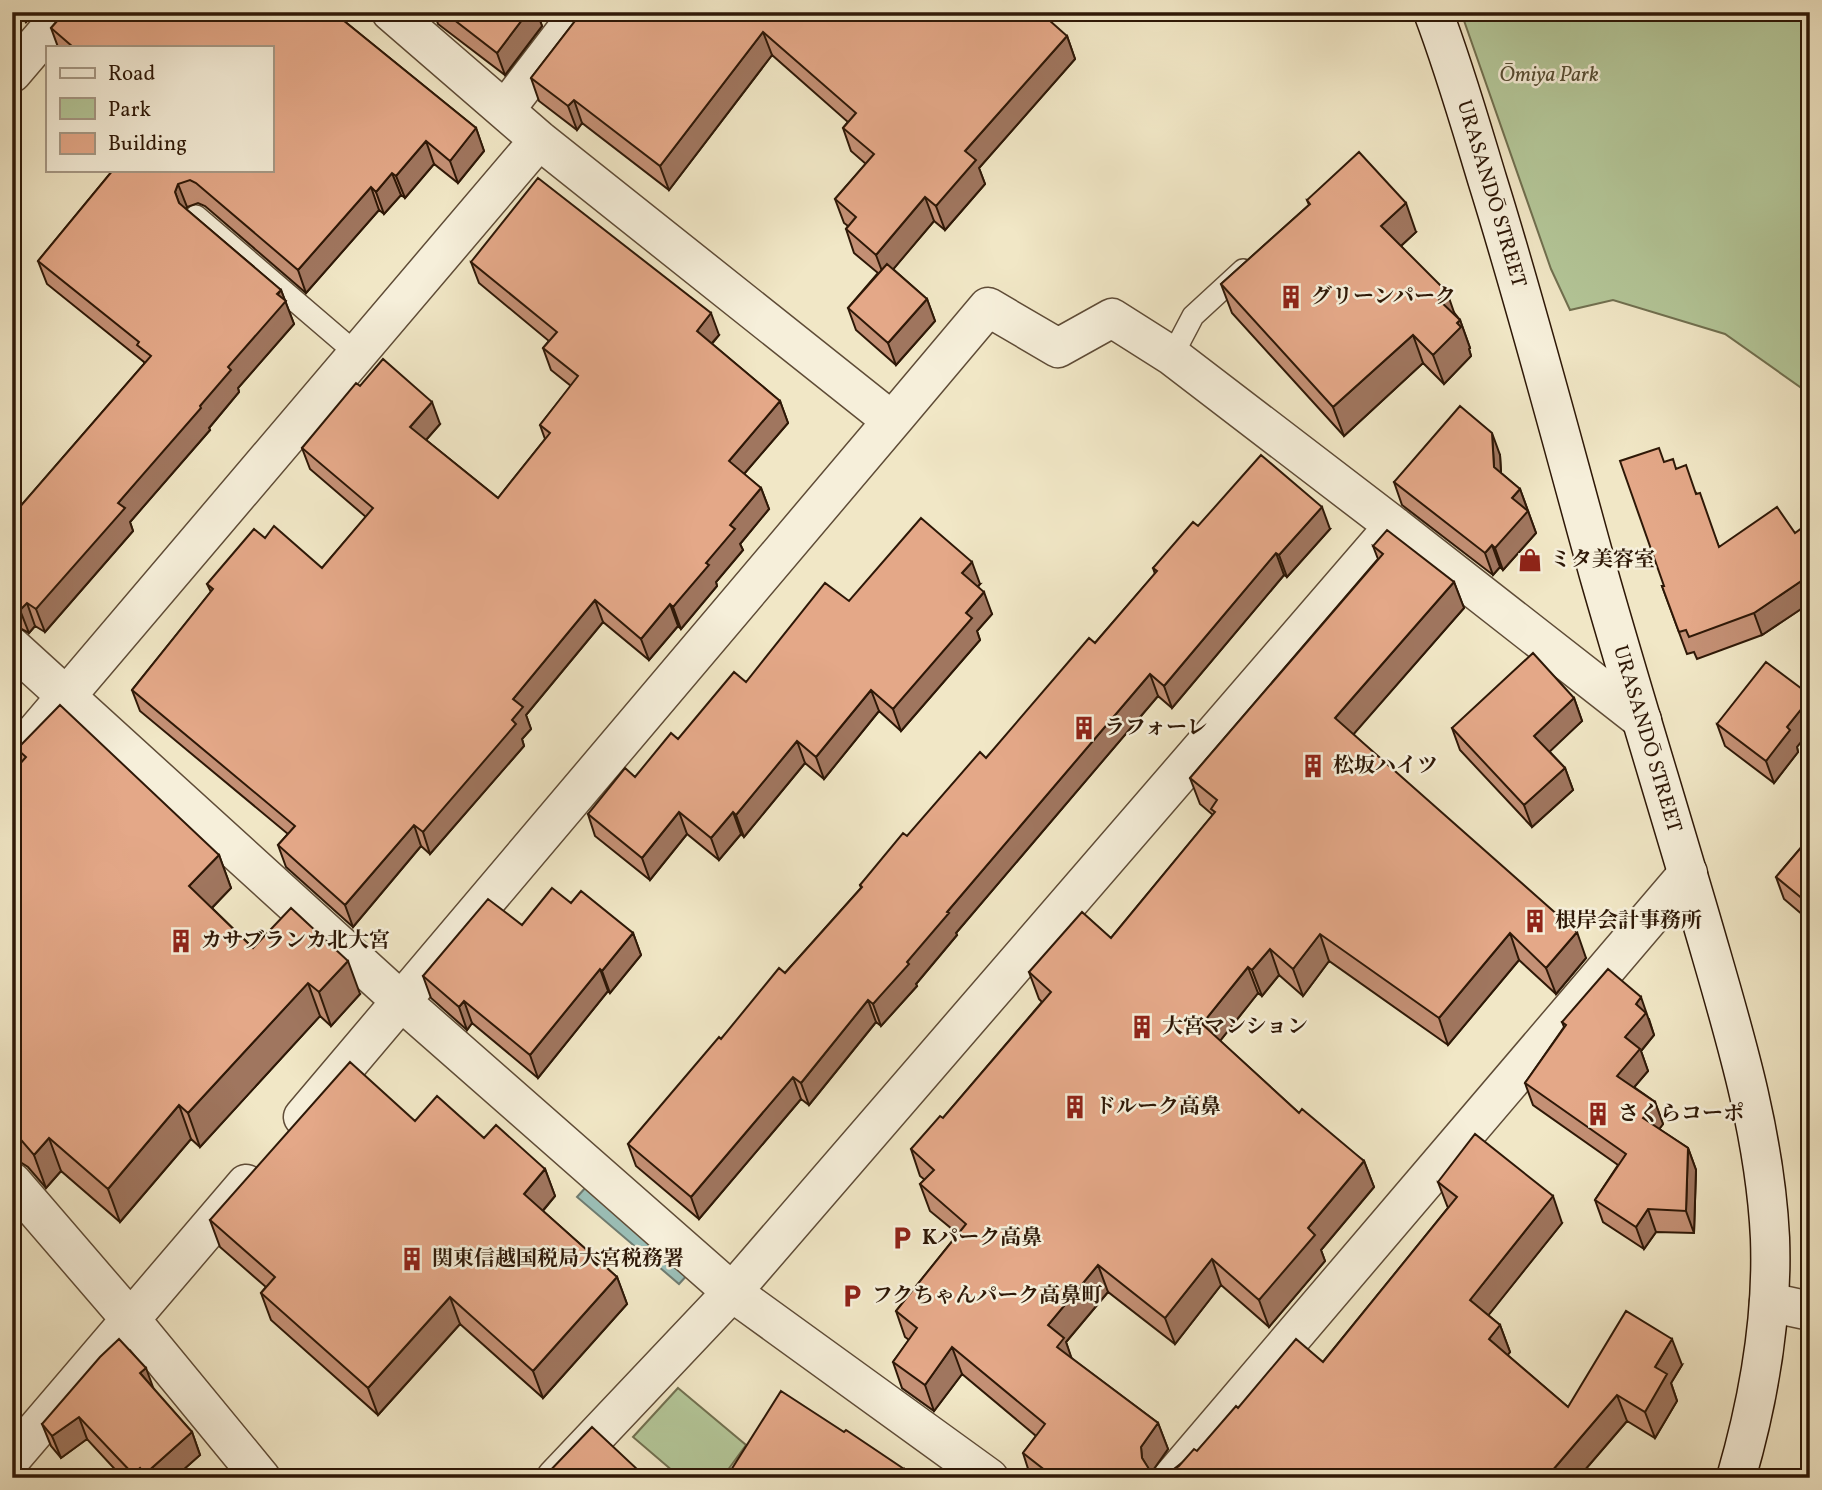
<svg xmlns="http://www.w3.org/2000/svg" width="1822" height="1490" viewBox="0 0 1822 1490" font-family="Vollkorn,'Noto Serif JP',serif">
<rect width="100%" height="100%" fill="#f1e7c6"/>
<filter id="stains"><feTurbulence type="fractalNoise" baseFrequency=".00286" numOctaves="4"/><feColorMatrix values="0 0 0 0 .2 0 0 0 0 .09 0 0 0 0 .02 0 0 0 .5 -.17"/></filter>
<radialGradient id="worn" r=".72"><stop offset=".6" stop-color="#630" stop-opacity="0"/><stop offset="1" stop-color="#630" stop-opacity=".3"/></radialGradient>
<path fill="#b4c799" stroke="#717050" stroke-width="2" d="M1461,12H1810V394L1725,334L1613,300L1570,310L1551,269Z
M678,1388L746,1445L722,1478H681L633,1437Z"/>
<path fill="#9bbfb7" stroke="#6f7c71" stroke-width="2" d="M587,1186L689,1273L679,1284L577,1197Z"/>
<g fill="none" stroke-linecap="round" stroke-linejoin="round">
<g stroke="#5f4c37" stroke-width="24">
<path id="lane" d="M196,216L357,354
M1172,356L1193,316L1243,270"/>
</g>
<g stroke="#5f4c37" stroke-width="41">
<path id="street" d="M391,12L539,140L892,421L988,307L1058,348L1112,318L1172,356L1394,526L1642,720
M12,73L64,12
M505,110L580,12
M12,647L401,1001L732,1292L989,1478
M12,760L539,140
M303,1117L892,421
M12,1182L131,1320L261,1478
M1769,1302L1810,1311
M12,1458L246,1184
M556,1478L732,1292L1394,526
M1172,1478L1688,873"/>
</g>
<g stroke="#2e1807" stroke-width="41">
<g id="secondary">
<path id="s1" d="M1433,12C1454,67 1470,123 1487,179C1528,310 1562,442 1599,575C1633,694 1670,813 1705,933C1734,1033 1765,1133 1770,1238C1773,1320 1759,1399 1736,1478"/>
</g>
</g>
<use href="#lane" stroke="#f6efda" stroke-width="21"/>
<use href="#street" stroke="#f6efda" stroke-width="38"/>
<use href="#secondary" stroke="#f6efda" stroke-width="38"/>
</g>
<path fill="#c49075" stroke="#2e1807" stroke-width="2" d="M12,12H35L26,22L18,15L12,21Z
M65,12H333L476,128L484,151L458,183L434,164L405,198L401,195L384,214L379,210L306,293L205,206L198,203L187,207L186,209L281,290L294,324L238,388L239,392L209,428L210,430L130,522L133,531L45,632L35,626L29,633L16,626H12V516L144,364V362L47,284L38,261L113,170H271V47H58L51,28Z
M434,12H537L542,26L505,75L438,24Z
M582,12L1067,36L1075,59L979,168L985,184L945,230L934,221L893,269L927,299L935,321L896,365L856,330L848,308L878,273L854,253L846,229L848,226L844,223L835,199L866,164L851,151L843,128L848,122L772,55L669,190L582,123L577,130L539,101L531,78Z
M1307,200L1416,232L1401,246L1460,320L1470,348L1469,349L1471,356L1444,384L1423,363L1344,436L1232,313L1221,284L1309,205Z
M471,262L719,335L712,344L780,401L788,423L744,474L761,488L769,509L740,544L743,550L716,582L717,586L681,629L678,626L649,660L603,622L526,715L531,729L522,739L524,746L430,854L421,846L353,927L286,867L278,845L288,834L140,711L132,690L211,592L207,584L265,538L322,568L366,517L310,469L302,448L360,386L440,424L426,440L498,498L545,439L540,425L571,386L551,370L543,348L549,341L479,283Z
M1500,455L1501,473L1520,489L1536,533L1503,570L1500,567L1493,575L1402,505L1394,482Z
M1664,462L1676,469L1697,494L1719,547L1810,531V603L1762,635L1697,659L1694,652L1687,654L1662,586H1664Z
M1198,526L1330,529L1287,577L1284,575L1172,708L1158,696L956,933L957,935L916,984L917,986L881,1026L876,1022L809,1105L801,1099L699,1219L636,1166L628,1144L721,1039L785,973L861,888L860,885L986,758L1095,643L1155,574L1153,568Z
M1373,546L1454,582L1464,608L1353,734L1586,958L1556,994L1519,960L1448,1045L1329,961L1303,996L1279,975L1262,996L1258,993L1220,1041L1299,1113L1364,1161L1374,1187L1321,1250L1325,1261L1269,1327L1221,1285L1175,1344L1108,1292L1066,1342L1071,1358L1158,1423L1168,1449L1153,1470L1159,1473L1170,1472L1197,1451L1238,1408L1323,1362L1448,1208L1438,1182L1562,1223L1488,1315L1500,1325L1510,1352L1507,1355L1568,1407L1682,1365L1671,1383L1677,1401L1655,1438L1627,1421L1578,1478H1031L1023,1453L1036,1436L962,1374L934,1411L902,1388L893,1362L909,1340L905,1337L896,1311L958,1234L930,1211L920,1184L925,1180L920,1176L911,1149L943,1118L1042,1002L1039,999L1029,972L1111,938L1213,815L1200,804L1190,778L1378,559Z
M980,584L978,586L992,614L977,631L980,640L901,731L879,711L824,779L805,763L744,837L741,834L719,860L687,834L650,880L595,836L588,814L635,777L678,739L746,682L849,601Z
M1574,698L1582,721L1549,751L1565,768L1573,790L1532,827L1460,750L1452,728Z
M1717,724L1797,747L1798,752L1774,783L1725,746Z
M17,749L219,855L231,888L212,908L253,948L360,994L331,1026L320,1016L200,1147L191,1139L120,1222L61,1171L46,1188L28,1167L20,1162L12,1161V773L22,762Z
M1810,837V921L1784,899L1776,877Z
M571,903L633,933L641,955L610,993L608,991L538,1078L472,1023L467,1030L431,998L423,976L522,925Z
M1649,1019L1654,1035L1641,1051L1648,1071L1634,1087L1655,1102L1663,1124L1659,1129L1688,1148L1696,1170L1694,1233L1656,1232L1644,1249L1603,1222L1595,1200L1618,1165L1533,1105L1525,1083L1564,1027L1562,1022Z
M415,1121L484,1138L545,1169L555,1196L543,1211L617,1277L627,1304L543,1398L460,1324L378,1415L271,1320L261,1293L266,1287L220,1247L210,1220Z
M153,1389L192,1432L200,1455L174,1478H123L87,1439L61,1458L51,1446L42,1424Z"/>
<path fill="#a0765f" stroke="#2e1807" stroke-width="2" d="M12,12H17L18,15L12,21Z
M23,12H35L26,22Z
M528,12H537L542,26L505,75L497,53Z
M763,32L772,55L669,190L660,166Z
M1067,36L1075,59L979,168L985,184L945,230L936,206L965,151Z
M574,100L582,123L577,130L568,106Z
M476,128L484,151L458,183L450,161Z
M426,141L434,164L405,198L396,176Z
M392,173L401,195L384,214L376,192Z
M178,184L187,207L183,214L175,192Z
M371,187L379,210L306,293L298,270Z
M925,197L934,221L885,279L876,255Z
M1406,203L1416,232L1391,255L1381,226Z
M281,290L294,324L238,388L239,392L209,428L210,430L130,522L133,531L45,632L36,609L118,503L200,406Z
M1447,292L1457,321L1439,300Z
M927,299L935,321L896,365L888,343Z
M711,313L719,335L704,352L697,331Z
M1460,320L1470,348L1469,349L1471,356L1444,384L1433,355Z
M1413,335L1423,363L1344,436L1333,407Z
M780,401L788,423L737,482L729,461Z
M432,402L440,424L418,449L410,427Z
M1492,433L1500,455L1502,489L1494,467Z
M761,488L769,509L740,544L743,550L716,582L717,586L681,629L673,607L706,563L730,525Z
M1520,489L1536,533L1503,570L1495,548L1512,498Z
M1322,507L1330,529L1287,577L1279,555Z
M1492,545L1500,567L1493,575L1485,553Z
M1276,553L1284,575L1172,708L1164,686Z
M972,562L980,584L970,595L962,573Z
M1810,575V603L1762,635L1754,613Z
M1454,582L1464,608L1345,744L1335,718Z
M984,592L992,614L977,631L980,640L901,731L893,709L966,613Z
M595,600L603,622L526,715L531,729L522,739L524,746L430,854L423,832L512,720L513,699Z
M27,603L35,626L29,633L20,610Z
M670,604L678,626L649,660L641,639Z
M1150,674L1158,696L956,933L957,935L916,984L917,986L881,1026L873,1004L947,912Z
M871,690L879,711L824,779L816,757Z
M1574,698L1582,721L1543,758L1534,736Z
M1810,698V731L1797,747L1798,752L1774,783L1766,761L1787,727Z
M797,741L805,763L744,837L736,815Z
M1565,768L1573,790L1532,827L1524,805Z
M679,812L687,834L650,880L642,858Z
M733,812L741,834L719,860L711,838Z
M414,825L421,846L353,927L345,905Z
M219,855L231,888L201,919L189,886Z
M1577,932L1586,958L1556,994L1546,968Z
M633,933L641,955L610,993L602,971Z
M1510,933L1519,960L1448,1045L1439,1018Z
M1320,934L1329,961L1303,996L1293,969Z
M1270,949L1279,975L1262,996L1252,970Z
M348,961L360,994L331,1026L319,992Z
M1248,967L1258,993L1212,1051L1202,1024Z
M600,969L608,991L538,1078L530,1055Z
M308,983L320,1016L200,1147L188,1113Z
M1641,997L1654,1035L1641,1051L1648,1071L1625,1098L1617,1076L1625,1037L1636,1004Z
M868,1000L876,1022L809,1105L801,1083Z
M464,1001L472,1023L467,1030L459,1007Z
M793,1077L801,1099L699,1219L691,1197Z
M1655,1102L1663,1124L1651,1140L1643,1118Z
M179,1105L191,1139L120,1222L108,1189Z
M49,1138L61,1171L46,1188L34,1155Z
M1688,1148L1696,1170L1694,1233L1686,1211Z
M1364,1161L1374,1187L1321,1250L1325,1261L1269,1327L1259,1300L1308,1228Z
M545,1169L555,1196L534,1221L524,1194Z
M1553,1196L1562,1223L1479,1327L1470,1300Z
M12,1208L17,1221L12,1226Z
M1648,1209L1656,1232L1644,1249L1636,1227Z
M1212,1259L1221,1285L1175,1344L1165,1318Z
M1098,1265L1108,1292L1066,1342L1074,1365L1066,1374L1048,1325Z
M617,1277L627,1304L543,1398L533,1371Z
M450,1297L460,1324L378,1415L368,1388Z
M1500,1325L1510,1352L1499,1366L1489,1339Z
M1672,1339L1682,1365L1671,1383L1677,1401L1655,1438L1645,1412L1655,1367Z
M952,1347L962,1374L934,1411L925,1385Z
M146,1368L154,1390L140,1373Z
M1617,1395L1627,1421L1578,1478H1546Z
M79,1417L87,1439L61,1458L52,1436Z
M1158,1423L1168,1449L1151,1473L1142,1458L1141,1447Z
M192,1432L200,1455L174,1478H147L145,1474Z
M140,1468L144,1478H134L133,1474Z
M904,1469L907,1478H898Z
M638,1470L641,1478H631Z"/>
<path fill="#e4a888" stroke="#2e1807" stroke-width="2" d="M65,12H333L476,128L450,161L426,141L396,176L392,173L376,192L371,187L298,270L196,183L190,180L178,184L175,192L179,203L281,290L277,294L286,301L228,367L231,370L200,406L201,408L118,503L125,508L36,609L27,603L20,610L12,605V516L151,356L137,345L139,342L38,261L113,170H271V47H73L51,28Z
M444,12H528L497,53Z
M582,12H1040L1067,36L965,151L976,160L936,206L925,197L876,255L846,229L856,217L835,199L874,154L843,128L856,113L763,32L660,166L574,100L568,106L531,78Z
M1359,152L1406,203L1381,226L1447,292L1439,300L1460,320L1457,323L1461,327L1433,355L1413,335L1333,407L1221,284L1310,204L1307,200Z
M538,178L711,313L697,331L780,401L729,461L761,488L730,525L735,529L706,563L709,565L673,607L670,604L641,639L595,600L513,699L523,707L512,720L516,724L423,832L414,825L345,905L278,845L295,826L132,690L213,589L207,584L254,529L265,538L274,526L322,568L373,508L302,448L356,383L360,386L383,359L432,402L410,427L498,498L550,433L540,425L578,376L543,348L557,332L471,262Z
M887,264L927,299L888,343L848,308Z
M1460,406L1492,433L1494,467L1520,489L1512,498L1528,511L1495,548L1492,545L1485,553L1394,482Z
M1659,448L1664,462L1673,459L1676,469L1686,465L1696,494L1700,493L1719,547L1777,507L1795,533L1806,525L1810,531V575L1754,613L1689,637L1686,630L1679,632L1662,586H1664L1620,461Z
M1261,455L1322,507L1279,555L1276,553L1164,686L1150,674L947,912L949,913L907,962L909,964L873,1004L868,1000L801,1083L793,1077L691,1197L628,1144L719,1037L721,1039L779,968L785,973L862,887L860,885L903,833L907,836L980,752L986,758L1089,638L1095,643L1157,571L1153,568L1193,522L1198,526Z
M921,518L972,562L962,573L984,592L966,613L972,618L893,709L871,690L816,757L797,741L736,815L733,812L711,838L679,812L642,858L588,814L625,768L635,777L671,733L678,739L734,672L746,682L825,583L849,601Z
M1387,530L1454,582L1335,718L1577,932L1546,968L1510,933L1439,1018L1320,934L1293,969L1270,949L1252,970L1248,967L1202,1024L1299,1113L1302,1109L1364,1161L1308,1228L1315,1235L1259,1300L1212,1259L1165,1318L1098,1265L1048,1325L1064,1338L1057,1347L1158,1423L1141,1447L1142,1458L1149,1469L1159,1473L1170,1472L1179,1466L1194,1449L1197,1451L1236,1406L1238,1408L1296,1339L1323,1362L1457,1197L1438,1182L1475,1134L1553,1196L1470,1300L1500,1325L1489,1339L1568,1407L1626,1311L1672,1339L1655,1367L1667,1374L1645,1412L1617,1395L1546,1478H1055L1023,1453L1045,1424L952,1347L925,1385L893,1362L917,1328L896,1311L966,1224L920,1184L934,1170L911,1149L940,1116L943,1118L1051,992L1029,972L1082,912L1111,938L1215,812L1211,809L1217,800L1190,778L1383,554L1373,546Z
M1533,653L1574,698L1534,736L1565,768L1524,805L1452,728Z
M1766,662L1810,695V698L1787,727L1790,730L1766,761L1717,724Z
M60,705L219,855L189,886L253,948L291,908L348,961L319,992L308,983L188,1113L179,1105L108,1189L49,1138L34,1155L16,1134L12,1132V773L26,757L17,749Z
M1810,837V905L1776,877Z
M552,888L571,903L581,891L633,933L602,971L600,969L530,1055L464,1001L459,1007L423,976L488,899L522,925Z
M1608,969L1641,997L1636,1004L1646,1013L1625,1037L1640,1049L1617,1076L1655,1102L1643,1118L1688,1148L1686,1211L1648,1209L1636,1227L1595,1200L1626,1154L1525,1083L1566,1025L1562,1022Z
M350,1062L415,1121L437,1096L484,1138L496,1125L545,1169L524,1194L617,1277L533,1371L450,1297L368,1388L261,1293L275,1277L210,1220Z
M119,1339L146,1368L140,1373L192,1432L145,1474L140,1468L133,1474L79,1417L52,1436L42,1424L100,1357Z
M781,1391L844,1432L846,1430L904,1469L898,1478H726Z
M592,1427L638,1470L631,1478H543Z"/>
<defs>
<g id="building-bare" transform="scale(1.89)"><path d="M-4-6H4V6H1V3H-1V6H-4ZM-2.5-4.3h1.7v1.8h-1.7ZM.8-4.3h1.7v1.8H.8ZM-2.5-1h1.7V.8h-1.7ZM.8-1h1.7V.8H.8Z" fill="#8f2418" stroke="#f6efda" stroke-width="2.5" paint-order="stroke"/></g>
<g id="shop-bare" transform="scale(1.89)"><path d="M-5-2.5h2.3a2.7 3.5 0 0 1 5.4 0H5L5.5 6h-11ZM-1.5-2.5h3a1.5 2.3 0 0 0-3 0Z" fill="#8f2418" stroke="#f6efda" stroke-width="2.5" paint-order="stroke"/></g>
<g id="parking-bare" transform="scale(1.89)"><path d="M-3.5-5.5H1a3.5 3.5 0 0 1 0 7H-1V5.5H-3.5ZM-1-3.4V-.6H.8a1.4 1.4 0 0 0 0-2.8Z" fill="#8f2418" stroke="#f6efda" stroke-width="2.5" paint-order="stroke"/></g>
</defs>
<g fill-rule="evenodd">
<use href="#building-bare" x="1291" y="297"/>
<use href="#shop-bare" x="1530" y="560"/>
<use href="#building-bare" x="1084" y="728"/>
<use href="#building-bare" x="1313" y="766"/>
<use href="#building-bare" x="1535" y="921"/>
<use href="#building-bare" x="181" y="941"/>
<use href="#building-bare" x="1142" y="1027"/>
<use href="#building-bare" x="1075" y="1107"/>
<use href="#building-bare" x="1598" y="1114"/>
<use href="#parking-bare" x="902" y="1238"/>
<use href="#building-bare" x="412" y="1259"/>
<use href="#parking-bare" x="852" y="1296"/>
</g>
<g text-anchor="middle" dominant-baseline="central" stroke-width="5" stroke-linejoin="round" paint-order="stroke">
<g font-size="21" font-style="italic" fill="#564d33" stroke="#f6efda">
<text x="1549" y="75">Ōmiya Park</text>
</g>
<g font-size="21" fill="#2e1807" stroke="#f6efda">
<text stroke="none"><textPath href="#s1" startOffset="191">URASANDŌ STREET</textPath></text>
<text stroke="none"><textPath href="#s1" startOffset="758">URASANDŌ STREET</textPath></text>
</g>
<g font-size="21" font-weight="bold" fill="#2e1807" stroke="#f6efda" text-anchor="start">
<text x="1311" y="297">グリーンパーク</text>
<text x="1550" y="560">ミタ美容室</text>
<text x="1104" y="728">ラフォーレ</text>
<text x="1333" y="766">松坂ハイツ</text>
<text x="1555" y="921">根岸会計事務所</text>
<text x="201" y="941">カサブランカ北大宮</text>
<text x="1162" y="1027">大宮マンション</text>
<text x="1095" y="1107">ドルーク高鼻</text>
<text x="1618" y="1114">さくらコーポ</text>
<text x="922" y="1238">Kパーク高鼻</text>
<text x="432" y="1259">関東信越国税局大宮税務署</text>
<text x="872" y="1296">フクちゃんパーク高鼻町</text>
</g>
</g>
<rect width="1822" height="1490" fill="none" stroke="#f1e7c6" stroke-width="42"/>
<rect x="14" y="14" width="1794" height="1462" fill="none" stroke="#2e1807" stroke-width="3.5"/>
<rect x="21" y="21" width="1780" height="1448" fill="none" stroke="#2e1807" stroke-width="2"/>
<rect x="46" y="46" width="228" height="126" fill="#f6efda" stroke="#a69986" stroke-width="2"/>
<rect x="60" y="68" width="35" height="10" fill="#f6efda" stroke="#a69986" stroke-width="2"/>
<text x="108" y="80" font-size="21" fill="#2e1807">Road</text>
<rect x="60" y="98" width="35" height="21" fill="#b4c799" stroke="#a69986" stroke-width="2"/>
<text x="108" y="116" font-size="21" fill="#2e1807">Park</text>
<rect x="60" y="133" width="35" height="21" fill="#e4a888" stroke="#a69986" stroke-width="2"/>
<text x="108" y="150" font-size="21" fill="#2e1807">Building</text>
<rect width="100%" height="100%" filter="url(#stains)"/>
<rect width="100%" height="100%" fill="url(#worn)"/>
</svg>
